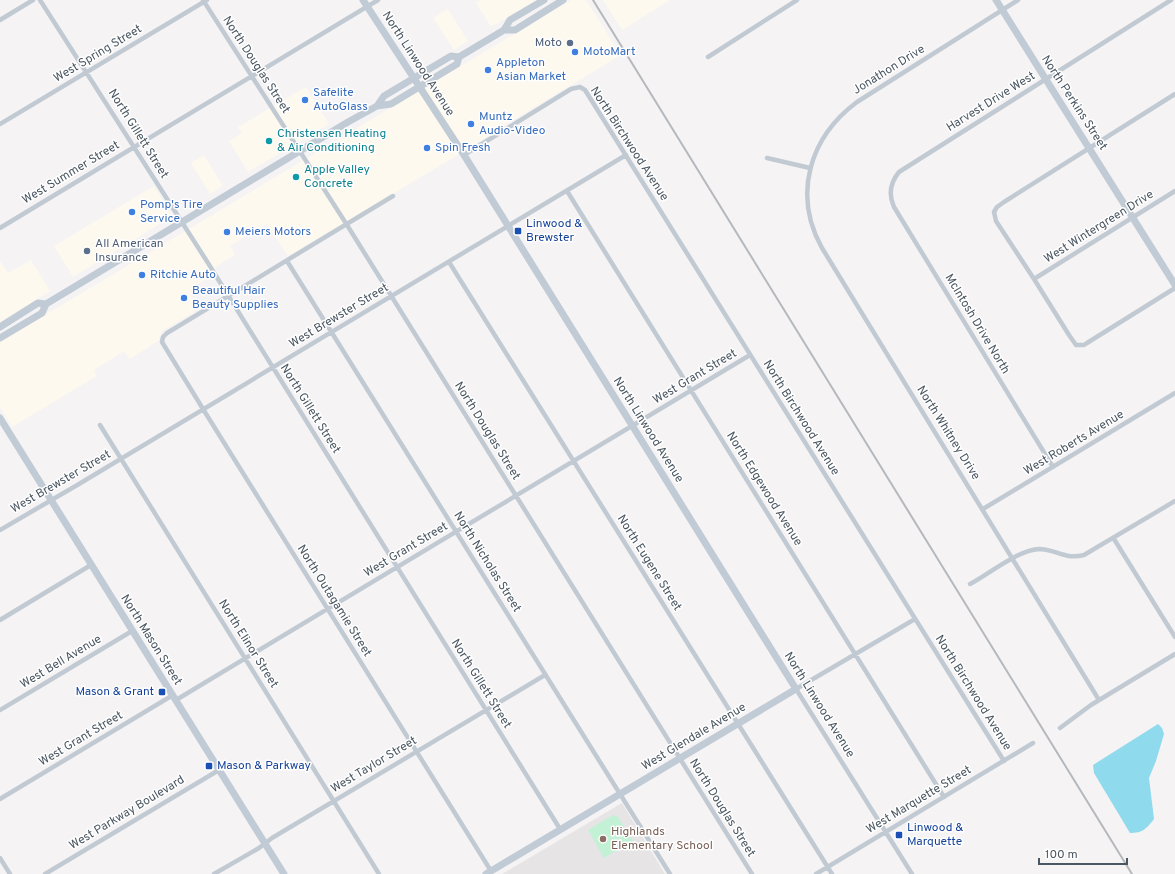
<svg xmlns="http://www.w3.org/2000/svg" width="1175" height="874" viewBox="0 0 1175 874" font-family="Overpass,sans-serif">
<rect width="100%" height="100%" fill="#f5f3f3"/>
<path fill="#fdf9ef" d="M481,0H537L491,27L476,3Z
M571,0H586L621,55L515,119L458,155L288,256L267,224L230,246L235,255L215,267L217,272L191,289L195,312L162,331L158,341L130,359L124,351L94,370L97,376L12,427L0,407V342Z
M603,0H670L622,30Z
M448,9L468,41L454,50L433,18Z
M306,87L329,124L248,172L229,141L242,133L238,127Z
M204,155L223,186L210,194L191,163Z
M154,186L170,213L168,219L73,277L54,246Z
M31,260L50,291L0,322V261L8,273Z"/>
<path fill="#e6e4e5" d="M622,803L665,874H502Z"/>
<path fill="#c3f1d5" d="M613,815L618,817L633,841L604,858L588,830Z"/>
<path fill="#90daee" d="M1158,724L1162,728L1164,734L1156,761L1149,778L1154,819C1146,829 1143,833 1130,833L1094,773L1093,765Z"/>
<g fill="none" stroke-linecap="round" stroke-linejoin="round">
<path stroke="#c1cad2" stroke-width="4.5" d="M40,0L208,263L560,829
M203,0L347,225L752,874
M1018,0L857,102C810,137 792,194 822,248L1099,700
M0,20L33,0
M708,57L797,0
M1175,94L1004,202L997,207L994,212L996,221L1034,279L1069,335L1076,345H1084L1087,343L1175,288
M0,124L207,0
M464,155L571,89L580,87L585,90L1004,761
M767,158L810,168
M567,191L944,797
M393,196L167,333L163,337L162,342L203,409L491,871
M0,228L378,0
M287,261L670,874
M449,262L832,874
M1034,279L1175,191
M100,425L379,874
M1053,467L894,207C888,194 890,183 899,172L1171,0
M983,509L1175,393
M0,530L79,484L626,155
M1114,539L1175,637
M970,584C989,574 1018,550 1039,549C1056,549 1064,560 1084,555L1175,501
M0,620L91,565
M176,700L750,355
M0,710L132,631
M1060,728L1091,705L1175,654
M0,799L173,695
M0,858L10,874
M45,874L219,770
M214,874L259,848L272,838L545,675
M816,874L1033,743
M912,874L796,689L915,619"/>
<path stroke="#c1cbd6" stroke-width="7" d="M363,0L464,155L796,689L486,874
M996,0L1175,285
M504,30L510,20L544,0
M377,106L384,96L451,56L459,57L504,30H515L563,0
M0,327L38,303L46,304L348,122L377,106L391,104L457,64L459,57
M0,338L42,313L46,304
M0,418L284,874"/>
<path stroke="#b5b8bd" stroke-width="2" d="M593,0L1132,874"/>
</g>
<g fill="#5c6f8a" stroke="#fff" stroke-width="1.5">
<circle cx="570" cy="43" r="4"/>
<circle cx="87" cy="251" r="4"/>
</g>
<g fill="#3f7fe0" stroke="#fff" stroke-width="1.5">
<circle cx="575" cy="52" r="4"/>
<circle cx="488" cy="70" r="4"/>
<circle cx="305" cy="100" r="4"/>
<circle cx="471" cy="124" r="4"/>
<circle cx="427" cy="148" r="4"/>
<circle cx="132" cy="212" r="4"/>
<circle cx="227" cy="232" r="4"/>
<circle cx="142" cy="275" r="4"/>
<circle cx="184" cy="298" r="4"/>
</g>
<g fill="#0f9aa8" stroke="#fff" stroke-width="1.5">
<circle cx="269" cy="141" r="4"/>
<circle cx="296" cy="177" r="4"/>
</g>
<g fill="#1a4fb4" stroke="#fff" stroke-width="1.5">
<rect x="514" y="227" width="8" height="8" rx="2"/>
<rect x="158" y="688" width="8" height="8" rx="2"/>
<rect x="205" y="762" width="8" height="8" rx="2"/>
<rect x="895" y="831" width="8" height="8" rx="2"/>
</g>
<circle fill="#8d6e63" stroke="#fff" stroke-width="1.5" cx="603" cy="839" r="4"/>
<g text-anchor="middle" dominant-baseline="central" stroke-width="3" stroke-linejoin="round" paint-order="stroke">
<g font-size="12" fill="#4e5e75" stroke="#fff" text-anchor="end">
<text x="562" y="43">Moto</text>
<text x="95" y="244" text-anchor="start">All American<tspan x="95" dy="14">Insurance</tspan></text>
</g>
<g font-size="12" fill="#366cbe" stroke="#fff" text-anchor="start">
<text x="583" y="52">MotoMart</text>
<text x="496" y="63">Appleton<tspan x="496" dy="14">Asian Market</tspan></text>
<text x="313" y="93">Safelite<tspan x="313" dy="14">AutoGlass</tspan></text>
<text x="479" y="117">Muntz<tspan x="479" dy="14">Audio-Video</tspan></text>
<text x="435" y="148">Spin Fresh</text>
<text x="140" y="205">Pomp's Tire<tspan x="140" dy="14">Service</tspan></text>
<text x="235" y="232">Meiers Motors</text>
<text x="150" y="275">Ritchie Auto</text>
<text x="192" y="291">Beautiful Hair<tspan x="192" dy="14">Beauty Supplies</tspan></text>
</g>
<g font-size="12" fill="#4a5661" stroke="#fff">
<text transform="translate(98 54) rotate(-31)">West Spring Street</text>
<text transform="translate(418 64) rotate(57)">North Linwood Avenue</text>
<text transform="translate(256 65) rotate(57)">North Douglas Street</text>
<text transform="translate(889 70) rotate(-32)">Jonathon Drive</text>
<text transform="translate(991 102) rotate(-32)">Harvest Drive West</text>
<text transform="translate(1074 103) rotate(57)">North Perkins Street</text>
<text transform="translate(138 134) rotate(58)">North Gillett Street</text>
<text transform="translate(629 144) rotate(57)">North Birchwood Avenue</text>
<text transform="translate(71 173) rotate(-31)">West Summer Street</text>
<text transform="translate(1099 227) rotate(-32)">West Wintergreen Drive</text>
<text transform="translate(339 316) rotate(-31)">West Brewster Street</text>
<text transform="translate(977 324) rotate(59)">McIntosh Drive North</text>
<text transform="translate(695 377) rotate(-31)">West Grant Street</text>
<text transform="translate(310 409) rotate(58)">North Gillett Street</text>
<text transform="translate(801 418) rotate(58)">North Birchwood Avenue</text>
<text transform="translate(648 430) rotate(58)">North Linwood Avenue</text>
<text transform="translate(487 431) rotate(58)">North Douglas Street</text>
<text transform="translate(948 433) rotate(58)">North Whitney Drive</text>
<text transform="translate(1074 443) rotate(-31)">West Roberts Avenue</text>
<text transform="translate(61 482) rotate(-30)">West Brewster Street</text>
<text transform="translate(764 489) rotate(58)">North Edgewood Avenue</text>
<text transform="translate(406 550) rotate(-31)">West Grant Street</text>
<text transform="translate(487 562) rotate(58)">North Nicholas Street</text>
<text transform="translate(649 563) rotate(58)">North Eugene Street</text>
<text transform="translate(334 601) rotate(58)">North Outagamie Street</text>
<text transform="translate(151 640) rotate(58)">North Mason Street</text>
<text transform="translate(248 644) rotate(58)">North Elinor Street</text>
<text transform="translate(61 662) rotate(-31)">West Bell Avenue</text>
<text transform="translate(481 684) rotate(58)">North Gillett Street</text>
<text transform="translate(973 693) rotate(58)">North Birchwood Avenue</text>
<text transform="translate(819 705) rotate(58)">North Linwood Avenue</text>
<text transform="translate(694 737) rotate(-31)">West Glendale Avenue</text>
<text transform="translate(81 739) rotate(-31)">West Grant Street</text>
<text transform="translate(374 765) rotate(-31)">West Taylor Street</text>
<text transform="translate(919 800) rotate(-31)">West Marquette Street</text>
<text transform="translate(722 808) rotate(58)">North Douglas Street</text>
<text transform="translate(127 813) rotate(-31)">West Parkway Boulevard</text>
</g>
<g font-size="12" fill="#0d838f" stroke="#fff" text-anchor="start">
<text x="277" y="134">Christensen Heating<tspan x="277" dy="14">&amp; Air Conditioning</tspan></text>
<text x="304" y="170">Apple Valley<tspan x="304" dy="14">Concrete</tspan></text>
</g>
<g font-size="12" fill="#164399" stroke="#fff" text-anchor="start">
<text x="526" y="224">Linwood &amp;<tspan x="526" dy="14">Brewster</tspan></text>
<text x="154" y="692" text-anchor="end">Mason &amp; Grant</text>
<text x="217" y="766">Mason &amp; Parkway</text>
<text x="907" y="828">Linwood &amp;<tspan x="907" dy="14">Marquette</tspan></text>
</g>
<g font-size="12" fill="#785e54" stroke="#fff" text-anchor="start">
<text x="611" y="832">Highlands<tspan x="611" dy="14">Elementary School</tspan></text>
</g>
</g>
<path d="M1039 858v6h88v-6" fill="none" stroke="#4a5661" stroke-width="2"/>
<text x="1045" y="858" font-size="12" fill="#4a5661" stroke="#ffffff" stroke-width="3" paint-order="stroke">100 m</text>
</svg>
